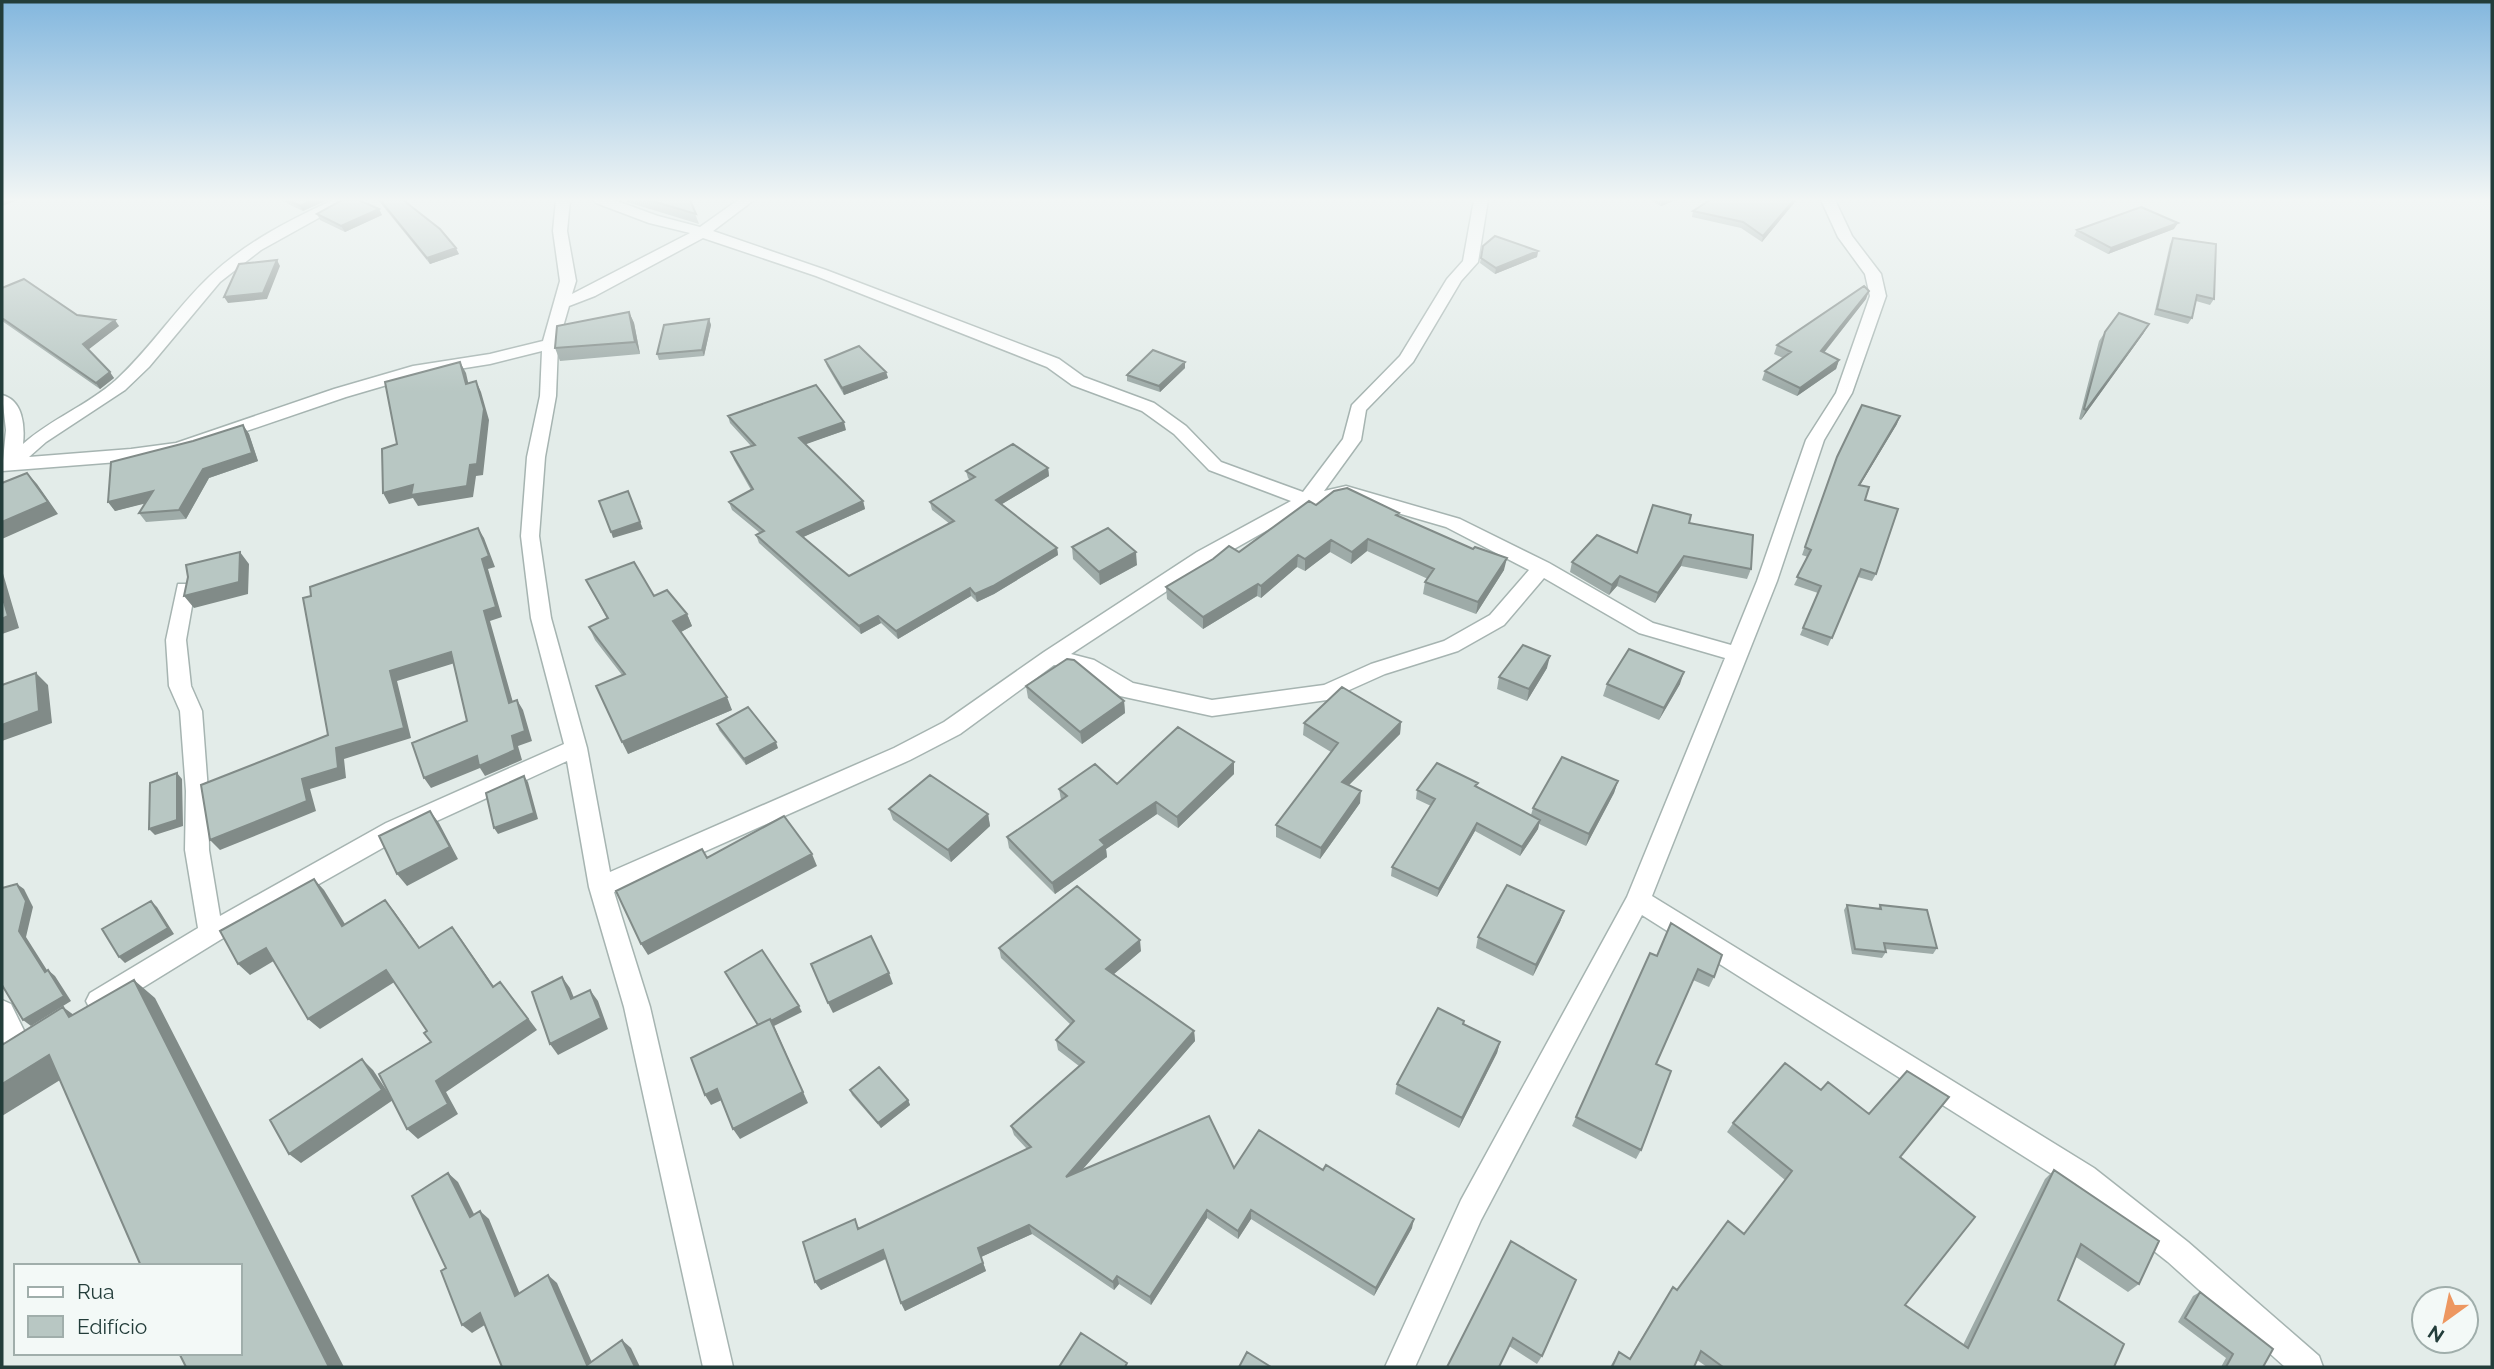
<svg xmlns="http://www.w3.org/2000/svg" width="2494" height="1369" viewBox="0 0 2494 1369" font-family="Raleway,sans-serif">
<rect width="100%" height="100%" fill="#e3ece9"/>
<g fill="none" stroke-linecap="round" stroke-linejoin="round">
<g stroke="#a6b4b1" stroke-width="3">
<path id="minor" d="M333,200H351L261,250L220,282L149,367L125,390L46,442L29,457L131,449L176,443L334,389L413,366L490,354L543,341L560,281L553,231L556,200H570L567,231L576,281L572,294L690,233L649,223L596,203L594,200H614L658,216L700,227L738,200H754L713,231L826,270L1059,359L1084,377L1154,403L1186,426L1221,462L1303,492L1343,439L1352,405L1400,356L1447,279L1463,261L1474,200H1488L1478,262L1461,281L1413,362L1366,410L1361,440L1324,491L1346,486L1460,519L1549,563L1653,623L1731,645L1757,581L1806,440L1836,393L1870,296L1865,274L1838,237L1821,200H1835L1852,236L1881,274L1886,296L1852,393L1824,440L1777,581L1652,896L2094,1168L2188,1242L2319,1356L2323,1367H2285L2168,1262L2074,1188L1642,915L1481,1220L1415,1367H1385L1461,1200L1627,897L1725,658L1639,633L1544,578L1504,625L1458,651L1385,674L1327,700L1212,716L1120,696L1081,671L1054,665L960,734L910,760L614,892L650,1007L733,1367H703L624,1007L589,887L567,761L402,837L220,940L108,1009L99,1012L90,1009L86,1001L90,993L198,928L185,850L186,791L180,711L169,686L166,640L178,584H192L195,589L186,640L191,686L202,711L208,791L209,850L220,916L386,823L564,744L531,618L521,536L527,457L540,396L542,351L490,364L421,375L346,397L179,454L131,461L2,471L6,430L2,395C23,400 25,426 23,444C51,419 88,405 116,380C151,348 176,308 210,276C245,243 289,220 333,200ZM703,238L816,276L1047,367L1072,385L1142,411L1174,434L1209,470L1291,501L1197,552L1044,652L944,722L894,748L610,872L587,748L551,618L539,536L545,457L556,396L558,344L569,306L595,296ZM1346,498L1446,527L1529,570L1490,615L1444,641L1371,664L1324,685L1212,700L1133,683L1094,660L1071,654L1211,562L1312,505Z
M2,1000L11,1004L33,1049L29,1058L20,1061L11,1058L2,1039Z"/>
</g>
<use href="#minor" fill="#fff" fill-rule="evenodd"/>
</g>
<path fill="#9eaba8" d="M280,200H327L303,211Z
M378,200H403L459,254L430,264Z
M626,200H690L699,224L627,202Z
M1650,200H1676L1661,206Z
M1705,200H1796L1762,242L1741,228L1692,217L1693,211L1706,202Z
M379,209L382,215L345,232L320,220L317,214Z
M2174,229L2108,254L2074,236L2077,230Z
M2173,238L2214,299L2210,305L2196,301L2192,318L2188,324L2154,315L2170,244Z
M1483,246L1538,251L1537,257L1495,274L1480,263Z
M2,288L77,315L119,326L88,349L114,378L100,389L2,321Z
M1866,299L1824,353L1839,360L1836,369L1797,396L1762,380L1765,371L1783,358L1774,354L1777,345Z
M629,312L634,323L640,354L560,361L555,348Z
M709,319L711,325L704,356L659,360L657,354Z
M2149,324L2143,334L2081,420L2079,419L2099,341L2105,332Z
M825,360L886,372L888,378L844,395L827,366Z
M1185,368L1160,392L1127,381V375Z
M728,416L846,430L805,444L863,501L865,509L803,537L849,576L950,524L932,510L930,502L970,480L968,478L966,471L1048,468L1049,476L1002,504L1057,548L1058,555L994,594L977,602L971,596L898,639L881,623L861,634L759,543L756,535L760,533L732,510L729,502L751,490L734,460L731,452L751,446L730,423Z
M1897,424L1860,485L1865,500L1876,574L1872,581L1858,577L1828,646L1800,635L1818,593L1794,585L1808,557L1802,555L1837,457Z
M243,425L249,434L258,461L209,478L186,519L146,522L139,513L145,503L115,511L108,502L193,441Z
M1316,505L1398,516L1504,570L1476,614L1423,594L1425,582L1428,579L1367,551L1351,564L1330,552L1305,571L1297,567L1261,598L1257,596L1203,629L1167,599L1166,587L1239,552Z
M1689,523L1751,569L1747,579L1681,566L1655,603L1617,586L1609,595L1570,572L1572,562L1637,553Z
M1072,547L1137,565L1100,585L1073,559Z
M586,580L654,596L687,614L692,626L681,632L732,710L628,754L622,675L595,640L589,627L607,619Z
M1547,668L1527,701L1497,689L1499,677Z
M1607,684H1680L1659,720L1603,696Z
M1026,686L1124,701L1125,713L1082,744L1028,698Z
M1401,722L1400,734L1349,785L1360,803L1320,859L1276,837V825L1331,752L1303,735L1304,723Z
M717,724L778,748L746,765L719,730Z
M1234,774L1178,828L1157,814L1106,849L1107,857L1055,894L1009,848L1007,837L1061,800L1059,789Z
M1618,781L1614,793L1586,846L1539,824L1538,829L1520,856L1475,831L1437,897L1391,876L1392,867L1431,806L1416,799L1417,790L1477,787L1531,815L1533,808Z
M889,809L988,814L990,826L951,862L893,820Z
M1847,905L1878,909L1880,905L1937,948L1933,954L1885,949L1886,952L1882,958L1852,954L1844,910Z
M1564,911L1560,922L1533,976L1476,948L1478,937Z
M1671,923L1714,977L1709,987L1693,980L1656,1064L1641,1150L1636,1159L1572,1126L1650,953L1657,956Z
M999,948L1141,951L1114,974L1194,1031L1195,1041L1082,1170L1234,1168L1412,1228L1374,1296L1251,1219L1238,1239L1207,1218L1151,1305L1119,1284L1114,1290L1032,1234L981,1257L986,1271L905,1311L901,1303L886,1259L821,1290L815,1282L860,1228L1027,1149L1014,1135L1011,1126L1079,1066L1058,1050L1056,1040L1071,1025L1001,958Z
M1464,1021V1024L1500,1042L1497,1053L1459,1128L1395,1094L1397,1084Z
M850,1090L908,1100L910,1105L881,1128L852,1095Z
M1733,1123L1900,1157L1905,1305L1963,1345L2045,1179L2054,1170L2139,1284L2128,1292L2076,1257L2058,1300L2114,1367H1707L1697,1360L1694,1367H1610L1619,1352L1629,1359L1673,1287L1677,1290L1744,1234L1785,1180L1727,1132Z
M1511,1241L1542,1356L1537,1364L1509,1346Z
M2200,1292L2263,1367H2221L2226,1358L2178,1322L2193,1296Z"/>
<path fill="#818b88" d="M2,200H18L2,206Z
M312,200H327L303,211L300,206Z
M1662,200H1676L1661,206Z
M1794,200H1796L1795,202L1762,242L1763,236Z
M379,209L382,215L345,232L341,226Z
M2178,223L2174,229L2108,254L2111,248Z
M456,248L459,254L430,264L427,258Z
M1538,251L1537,257L1495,274L1496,268Z
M277,260L280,266L267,299L228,303L224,297Z
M1869,291L1866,299L1818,360L1821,351Z
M629,312L634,323L640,354L635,342Z
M709,319L711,325L704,356L702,350Z
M115,320L119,326L88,350L83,344Z
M2149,324L2143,334L2081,420L2086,410Z
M1839,360L1836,369L1797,396L1800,388Z
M460,362L466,373L471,395L466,384Z
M1185,362V368L1160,392L1159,386Z
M110,372L114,378L100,389L96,383Z
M886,372L888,378L844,395L842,388Z
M476,381L481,392L489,420L483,475L476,476L473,497L418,506L413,498L389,504L383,493Z
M1900,416L1897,424L1856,492L1859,485Z
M844,422L846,430L801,446L799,438Z
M243,425L249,434L258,461L209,478L186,519L179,510L203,469Z
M1048,468L1049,476L997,507L996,500Z
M27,473L37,484L58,514L2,539V522Z
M153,491L159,500L115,511L108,502Z
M628,491L643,529L613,538L611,532Z
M863,501L865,509L799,539L797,532Z
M478,528L484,538L495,567L488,569L502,617L490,621L516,713L509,703L484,611L482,559Z
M1368,539L1367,551L1351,564L1352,552Z
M1331,540L1330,552L1305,571V559Z
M1057,548L1058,555L994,594L977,602L975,594Z
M240,552L249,564L248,594L194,608L184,596Z
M1136,552L1137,565L1100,585L1099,572Z
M1298,555L1297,567L1261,598V586Z
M1684,556L1681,566L1655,603L1658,593Z
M1507,558L1504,570L1476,614L1478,602Z
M2,570L19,628L2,634Z
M1620,576L1617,586L1609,595L1612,585Z
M1258,584L1257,596L1203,629V617Z
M970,588L971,596L898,639L896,631Z
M687,614L692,626L679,633L673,621Z
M878,616L881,623L861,634L859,626Z
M451,652L458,662L397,681L411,738L344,759L346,778L310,789L316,811L220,850L210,840L302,779L336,748L390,671Z
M1550,656L1547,668L1527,701L1529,689Z
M1684,672L1680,684L1659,720L1664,708Z
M36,673L48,685L52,723L2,741V725Z
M727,697L732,710L628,754L622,742Z
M517,700L523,710L532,741L518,746L522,760L485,776L480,768L431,788L424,778L512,736Z
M1124,701L1125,713L1082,744L1080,732Z
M1401,722L1400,734L1341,793L1342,782Z
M776,742L778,748L746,765L744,759Z
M1234,762V774L1178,828L1177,817Z
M177,773L182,779L183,826L155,835L149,829Z
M524,776L528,782L538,819L498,834L494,828Z
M1618,781L1614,793L1586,846L1589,834Z
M1361,791L1360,803L1320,859L1321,848Z
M1156,802L1157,814L1106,849L1107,857L1055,894L1052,883L1100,840Z
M430,811L439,823L458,859L407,886L397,874Z
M988,814L990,826L951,862L948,850Z
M1540,820L1538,829L1520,856L1522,847Z
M1477,823L1475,831L1437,897L1439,889Z
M812,854L817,866L648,955L641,944Z
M314,879L324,890L353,937L342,926Z
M17,884L24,889L33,907L26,937L52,978L45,972L19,931Z
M385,900L394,911L428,959L419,948Z
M151,901L157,907L174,934L125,963L119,957Z
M1564,911L1560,922L1533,976L1536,965Z
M452,927L461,939L502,998L493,987Z
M1140,940L1141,951L1108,979L1106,969Z
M266,948L277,959L250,975L238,964Z
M48,970L55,976L71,1001L31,1026L23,1020Z
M386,970L396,981L320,1029L308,1019Z
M889,973L893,984L833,1013L828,1003Z
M562,977L570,988L579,1010L571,999Z
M134,980L155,998L344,1367H329Z
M590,990L598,1001L608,1029L558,1055L550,1044Z
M509,993L537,1030L446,1092L458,1114L418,1139L407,1129L436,1081Z
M799,1006L802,1012L774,1026L808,1103L740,1139L733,1129L760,1027Z
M63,1007L86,1024L69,1017Z
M1194,1031L1195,1041L1068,1186L1066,1177Z
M1500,1042L1497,1053L1459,1128L1462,1118Z
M49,1055L73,1072L2,1116V1084Z
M362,1059L373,1070L393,1100L301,1163L289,1154Z
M717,1089L724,1099L711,1105L705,1095Z
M908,1100L910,1105L881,1128L878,1123Z
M448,1173L458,1182L480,1226L470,1217Z
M1207,1210V1218L1151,1305L1150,1297Z
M1251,1210V1219L1238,1239V1231Z
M480,1211L489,1219L524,1304L515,1296Z
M1414,1219L1412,1228L1374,1296L1376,1288Z
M1029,1225L1032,1234L981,1257L986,1271L905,1311L901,1303L978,1248Z
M883,1250L887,1258L821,1290L815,1282Z
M548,1275L557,1283L594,1367L587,1365Z
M1117,1276L1119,1284L1114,1290L1113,1282Z
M480,1313L491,1321L472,1333L462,1325Z
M622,1340L631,1348L640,1367H635Z"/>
<path fill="#b8c7c3" stroke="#818b88" stroke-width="2" d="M288,200H312L300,206Z
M342,200H359L379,209L341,226L317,214Z
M380,200H403L440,229L456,248L427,258Z
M649,200H690L696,214Z
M1710,200H1794L1763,236L1743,222L1693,211Z
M2141,207L2178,223L2111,248L2077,230Z
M1495,236L1538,251L1496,268L1481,258L1483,246Z
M2173,238L2216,244L2214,299L2197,295L2192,318L2157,309Z
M277,260L263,293L224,297L239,264Z
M24,279L77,315L115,320L83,344L110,372L96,383L2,318V288Z
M1864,286L1869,291L1821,351L1839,360L1800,388L1765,371L1791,352L1777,345Z
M629,312L635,342L555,348L557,326Z
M2119,313L2149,324L2086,410L2084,409L2105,332Z
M709,319L702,350L657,354L664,325Z
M859,346L886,372L842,388L825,360Z
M1153,350L1185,362L1159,386L1127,375Z
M460,362L466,384L476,381L484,409L477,464L470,465L467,486L411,495L413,485L383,493L382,449L397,444L385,382Z
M816,385L844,422L799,438L863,501L797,532L849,576L954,521L930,502L975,477L966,471L1013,444L1048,468L996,500L1057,548L993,586L975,594L970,588L896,631L878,616L859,626L756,535L764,531L729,502L753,489L731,452L755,445L728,416Z
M1862,405L1900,416L1859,485L1869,487L1865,500L1898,509L1876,574L1861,569L1832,638L1803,628L1821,586L1797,577L1811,550L1805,547L1837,457Z
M243,425L252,453L203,469L179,510L139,513L153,491L108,502L111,462L193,441Z
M27,473L48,502L2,522V483Z
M1347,488L1399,513L1396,515L1473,549L1475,547L1507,558L1478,602L1425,582L1434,569L1368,539L1352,552L1331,540L1305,559L1298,555L1261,586L1258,584L1203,617L1166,587L1213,559L1229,546L1239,552L1309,501L1316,505L1334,491Z
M628,491L640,522L611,532L599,501Z
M1653,505L1691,515L1689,523L1753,535L1751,569L1684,556L1658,593L1620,576L1612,585L1572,562L1597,535L1637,553Z
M478,528L489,556L482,559L496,607L484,611L509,703L517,700L525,731L512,736L515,750L479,766L477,756L424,778L412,743L467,721L451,652L390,671L404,728L336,748L338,768L302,779L307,801L210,840L201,785L328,735L303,598L311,596L310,587Z
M1108,528L1136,552L1099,572L1072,547Z
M240,552L239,582L184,596L188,577L186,565Z
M634,562L654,596L667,590L687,614L673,621L727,697L622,742L596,686L625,674L589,627L608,618L586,580Z
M2,595L8,616L2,619Z
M1523,645L1550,656L1529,689L1499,677Z
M1629,649L1684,672L1664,708L1607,684Z
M1067,659L1074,660L1124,701L1080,732L1026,686Z
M36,673L39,711L2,725V685Z
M1342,687L1401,722L1342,782L1361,791L1321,848L1276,825L1338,743L1304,723Z
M748,707L776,742L744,759L717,724Z
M1178,727L1234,762L1177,817L1156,802L1100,840L1105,845L1052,883L1007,837L1067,796L1059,789L1095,764L1117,784Z
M1562,757L1618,781L1589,834L1533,808Z
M1437,763L1478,783L1475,786L1540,820L1522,847L1477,823L1439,889L1392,867L1435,799L1417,790Z
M177,773V820L149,829L150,783Z
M930,775L988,814L948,850L889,809Z
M524,776L534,813L494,828L486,793Z
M430,811L450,847L397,874L379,836Z
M784,816L812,854L641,944L616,891L702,849L707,858Z
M314,879L342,926L385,900L419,948L452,927L493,987L500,982L528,1019L436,1081L448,1104L407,1129L379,1074L431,1042L424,1033L427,1031L386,970L308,1019L266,948L238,964L220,931Z
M17,884L26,901L19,931L45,972L48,970L64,996L23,1020L2,985V888Z
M1507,885L1564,911L1536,965L1478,937Z
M1077,886L1140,940L1106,969L1194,1031L1066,1177L1209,1116L1234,1168L1259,1130L1323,1170L1326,1165L1414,1219L1376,1288L1251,1210L1238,1231L1207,1210L1150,1297L1117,1276L1113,1282L1029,1225L978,1248L983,1263L901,1303L883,1250L815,1282L803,1242L855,1219L858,1229L1031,1147L1011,1126L1084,1062L1056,1040L1074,1021L999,948Z
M151,901L168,928L119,957L102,929Z
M1847,905L1881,909L1880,905L1927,910L1937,948L1884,943L1886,952L1855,949Z
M1671,923L1722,955L1714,977L1698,969L1656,1064L1671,1071L1641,1150L1576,1117L1650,953L1657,956Z
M871,936L889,973L828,1003L811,964Z
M762,950L799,1006L771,1021L770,1019L758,1025L725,972Z
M562,977L571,999L590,990L601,1018L550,1044L532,992Z
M134,980L329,1367H186L179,1353H240V1266H141L49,1055L2,1084V1045L63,1007L69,1017Z
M1438,1008L1464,1021L1463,1024L1500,1042L1462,1118L1397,1084Z
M770,1019L803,1092L733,1129L717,1089L705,1095L691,1058Z
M362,1059L382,1090L289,1154L270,1120Z
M1785,1063L1821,1090L1828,1082L1869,1114L1907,1071L1949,1097L1900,1157L1975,1217L1905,1305L1968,1348L2054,1170L2159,1241L2139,1284L2081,1244L2058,1300L2124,1344L2114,1367H1723L1701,1351L1694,1367H1612L1619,1352L1630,1359L1673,1287L1677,1290L1728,1221L1744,1234L1792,1171L1733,1123Z
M879,1067L908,1100L878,1123L850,1090Z
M448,1173L470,1217L480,1211L515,1296L548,1275L587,1365L622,1340L635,1367H502L480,1313L462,1325L441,1271L446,1268L412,1196Z
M1511,1241L1576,1280L1542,1356L1513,1338L1499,1367H1447Z
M2200,1292L2273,1349L2263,1367H2226L2233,1354L2185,1318Z
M1081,1333L1127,1363L1125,1367H1059Z
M1247,1352L1271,1367H1239Z"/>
<linearGradient id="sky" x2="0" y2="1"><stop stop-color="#83b7de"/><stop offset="0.51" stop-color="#f2f6f5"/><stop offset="1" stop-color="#f2f6f5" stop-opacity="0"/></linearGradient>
<rect width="2494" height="392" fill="url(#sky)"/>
<rect width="2494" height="1369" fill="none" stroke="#233d3a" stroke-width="7"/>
<rect x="14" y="1264" width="228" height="91" fill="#f3f9f7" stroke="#a0aeab" stroke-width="2"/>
<rect x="28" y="1287" width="35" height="10" fill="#ffffff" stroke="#a0aeab" stroke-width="2"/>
<text x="77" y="1299" font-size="21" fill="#233d3a">Rua</text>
<rect x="28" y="1316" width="35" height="21" fill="#b8c7c3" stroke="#a0aeab" stroke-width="2"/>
<text x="77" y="1334" font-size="21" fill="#233d3a">Edifício</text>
<g transform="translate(2445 1320) rotate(213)"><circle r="33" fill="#f3f9f7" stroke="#a0aeab" stroke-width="2"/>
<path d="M0-5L12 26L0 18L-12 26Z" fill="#ed9760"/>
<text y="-10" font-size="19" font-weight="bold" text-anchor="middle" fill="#233d3a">N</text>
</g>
</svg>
